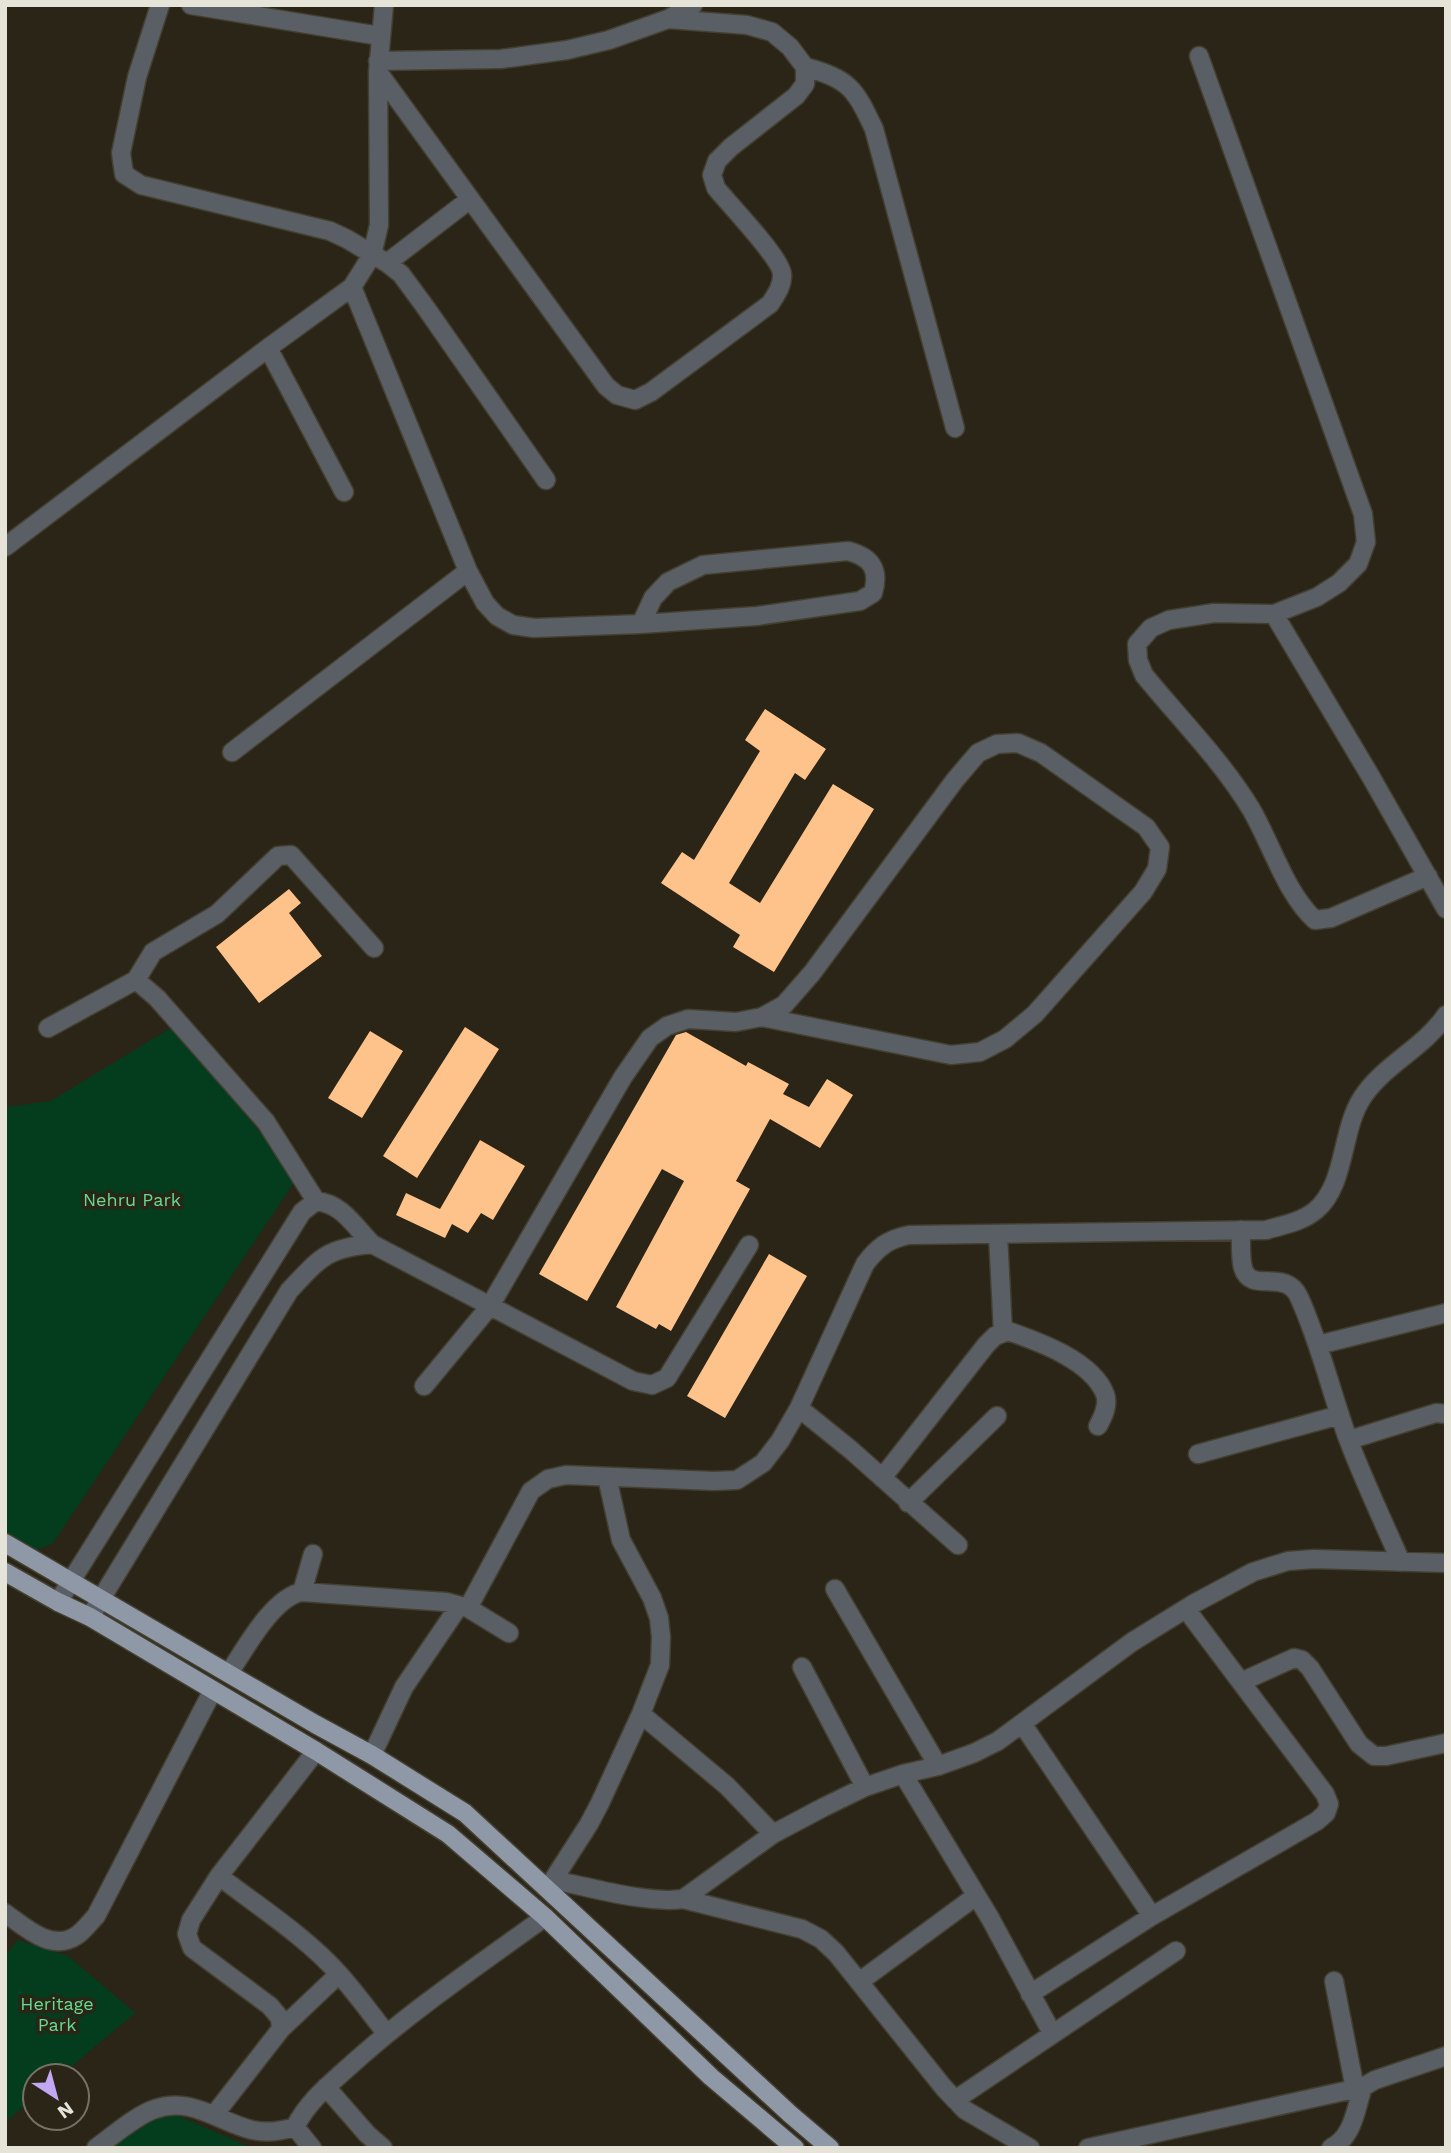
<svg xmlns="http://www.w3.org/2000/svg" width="1451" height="2153" viewBox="0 0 1451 2153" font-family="'Work Sans',sans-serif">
<rect width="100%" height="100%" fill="#2a2516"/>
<path fill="#033d1d" d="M174,1026L297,1178L53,1543L32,1552L5,1537V1106L7,1107L51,1101Z
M18,1940L68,1956L135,2013L60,2076H35V2097L5,2122V1956Z
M160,2108L252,2148H107Z"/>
<path fill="#fec38b" d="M765,709L826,749L805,780L795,773L729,883L760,903L833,784L874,809L774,972L733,947L740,935L661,883L682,852L694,860L760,751L745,740Z
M289,889L301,903L289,913L322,956L259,1003L216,947Z
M465,1027L499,1049L417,1178L383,1156Z
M370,1031L403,1051L362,1118L328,1098Z
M686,1032L746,1066L748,1062L789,1084L783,1094L809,1107L827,1079L853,1095L820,1148L770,1119L736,1181L750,1189L671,1331L659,1324L656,1329L616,1307L684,1181L662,1169L587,1301L539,1274L676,1035Z
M480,1140L525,1166L493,1220L481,1213L468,1233L452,1224L445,1238L396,1215L406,1193L440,1209Z
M769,1254L807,1276L725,1418L687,1396Z"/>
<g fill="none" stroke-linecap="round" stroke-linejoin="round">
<g stroke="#444031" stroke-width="21">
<path id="minor" d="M160,5L137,77L121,153L124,174L141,185L330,231L347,239L387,263L401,274L426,308L546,480
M191,5L380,36
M668,19L693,5
M1199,56L1363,514L1366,542L1358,564L1339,583L1317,597L1274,614L1214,613L1169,620L1151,628L1137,644L1138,660L1144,675C1180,719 1222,761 1251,809C1271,843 1286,894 1315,920L1331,918L1428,876
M805,67C850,79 855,89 874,129L955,428
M378,72L606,386L617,395L635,400L651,392L770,304C776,295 783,285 782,274C781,258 728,203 716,188L712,175L717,161L731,147L796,96L805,84V67L790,47L772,32L747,25L668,19L609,40L567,50L501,59L378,61
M387,263L469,200
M352,287L468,571L485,603L497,616L513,625L534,628L641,624L757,616L860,601L873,593C880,569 871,557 848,551L703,565L668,582L653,598L641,624
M268,348L344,492
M5,547L268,348L352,287L372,255L379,225L378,72L384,5
M1274,614L1371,777L1446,909
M232,752L468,571
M136,980L153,952L217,914L278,856L291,855L374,948
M48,1028L136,980L157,998L266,1122L316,1201
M1241,1230C1241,1242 1240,1257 1243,1268C1251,1295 1285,1267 1299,1297C1320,1343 1331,1392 1348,1439C1364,1481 1383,1521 1401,1562
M998,1234L1003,1333
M1318,1345L1446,1313
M424,1386L490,1306L623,1077L650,1038L667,1026L688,1019L736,1022L762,1017L784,1005L812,973L955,780L978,753L997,744L1018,743L1041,753L1146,827L1160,847L1157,869L1143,892L1035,1014L1005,1039L980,1052L951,1055L762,1017
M799,1408L851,1450L958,1545
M1349,1440L1436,1413L1446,1414
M1198,1454L1340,1415
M882,1478L986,1345L995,1336L1008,1331C1040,1342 1092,1361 1105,1394C1109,1405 1103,1417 1098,1426
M908,1503L997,1416
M835,1589L938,1766
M302,1592L313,1554
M58,1602L302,1212L316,1201C343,1204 354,1226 372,1244L633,1381L652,1385L667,1378L749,1245
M468,1608L531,1491L548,1479L566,1475L714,1481L737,1480L763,1463L780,1441L799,1408L865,1264C877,1248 888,1239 909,1235L1266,1230C1283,1225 1302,1222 1316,1210C1346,1185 1341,1130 1362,1098C1383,1065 1424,1048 1446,1015
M90,1617L289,1291C320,1258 326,1248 372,1244
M802,1667L865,1787
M229,1673C245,1649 273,1597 302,1592L446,1602L468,1608L509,1633
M1241,1682L1294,1658L1302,1660L1310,1668L1359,1744L1374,1756H1386L1446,1743
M641,1714L727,1786L773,1834
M1023,1725L1152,1916
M372,1755L404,1687L459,1606
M903,1774L990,1918L1052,2033
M219,1876C259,1907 305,1936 339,1974C356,1993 371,2014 386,2033
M553,1880L589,1824L600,1803L641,1714L660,1665L661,1637L659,1618L652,1598L621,1540L607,1477
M547,1888L553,1880C590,1887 647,1904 683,1899L773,1834L824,1807L865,1787L903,1774L938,1766L974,1753L998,1741L1132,1642L1195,1603L1253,1572L1288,1561L1314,1559L1446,1563
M683,1899L802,1929L821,1939L836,1953L944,2088L965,2110L1030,2148
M5,1913C25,1927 51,1952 76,1936C84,1931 90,1922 96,1916L213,1690
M1334,1981L1355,2089
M859,1982L976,1896
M1030,1994L1152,1916L1317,1821L1326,1813L1329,1804L1325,1794L1186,1609
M281,2029L339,1974
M326,2087L367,2134L383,2148
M955,2100L1176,1951
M214,2115L281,2029L280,2018L270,2006L192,1948L187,1934L191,1920L219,1876L316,1751
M96,2148C111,2137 138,2114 155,2109C191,2096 219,2122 252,2130C266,2133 282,2131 295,2127
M312,2148L295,2127C309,2100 330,2084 352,2064C412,2010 480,1964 545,1917
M1088,2148L1363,2087
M1331,2148C1354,2136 1355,2110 1363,2087L1375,2080L1446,2056"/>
</g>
<g stroke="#444031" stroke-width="21">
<path id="major" d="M5,1543L315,1724L372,1755L465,1813L790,2114L830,2148
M5,1572L58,1602L90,1617L213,1690L316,1751L448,1834L545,1917L711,2077L795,2148"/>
</g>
<use href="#minor" stroke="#5a5f66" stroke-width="18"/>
<use href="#major" stroke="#8f98a6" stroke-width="18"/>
</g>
<g text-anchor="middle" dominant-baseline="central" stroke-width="7" stroke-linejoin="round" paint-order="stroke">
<g font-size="18" fill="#65dc8f" stroke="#2a2516">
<text x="132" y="1199">Nehru Park</text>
<text x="57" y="2003">Heritage<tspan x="57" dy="21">Park</tspan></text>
</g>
</g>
<rect width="1451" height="2153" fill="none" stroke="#e6e3d9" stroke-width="14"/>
<g transform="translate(56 2097) rotate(144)"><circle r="33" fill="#2a2516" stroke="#757164" stroke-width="2"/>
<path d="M0-5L12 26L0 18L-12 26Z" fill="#c2a7f2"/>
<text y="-10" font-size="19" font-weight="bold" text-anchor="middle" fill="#e6e3d9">N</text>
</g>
</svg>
